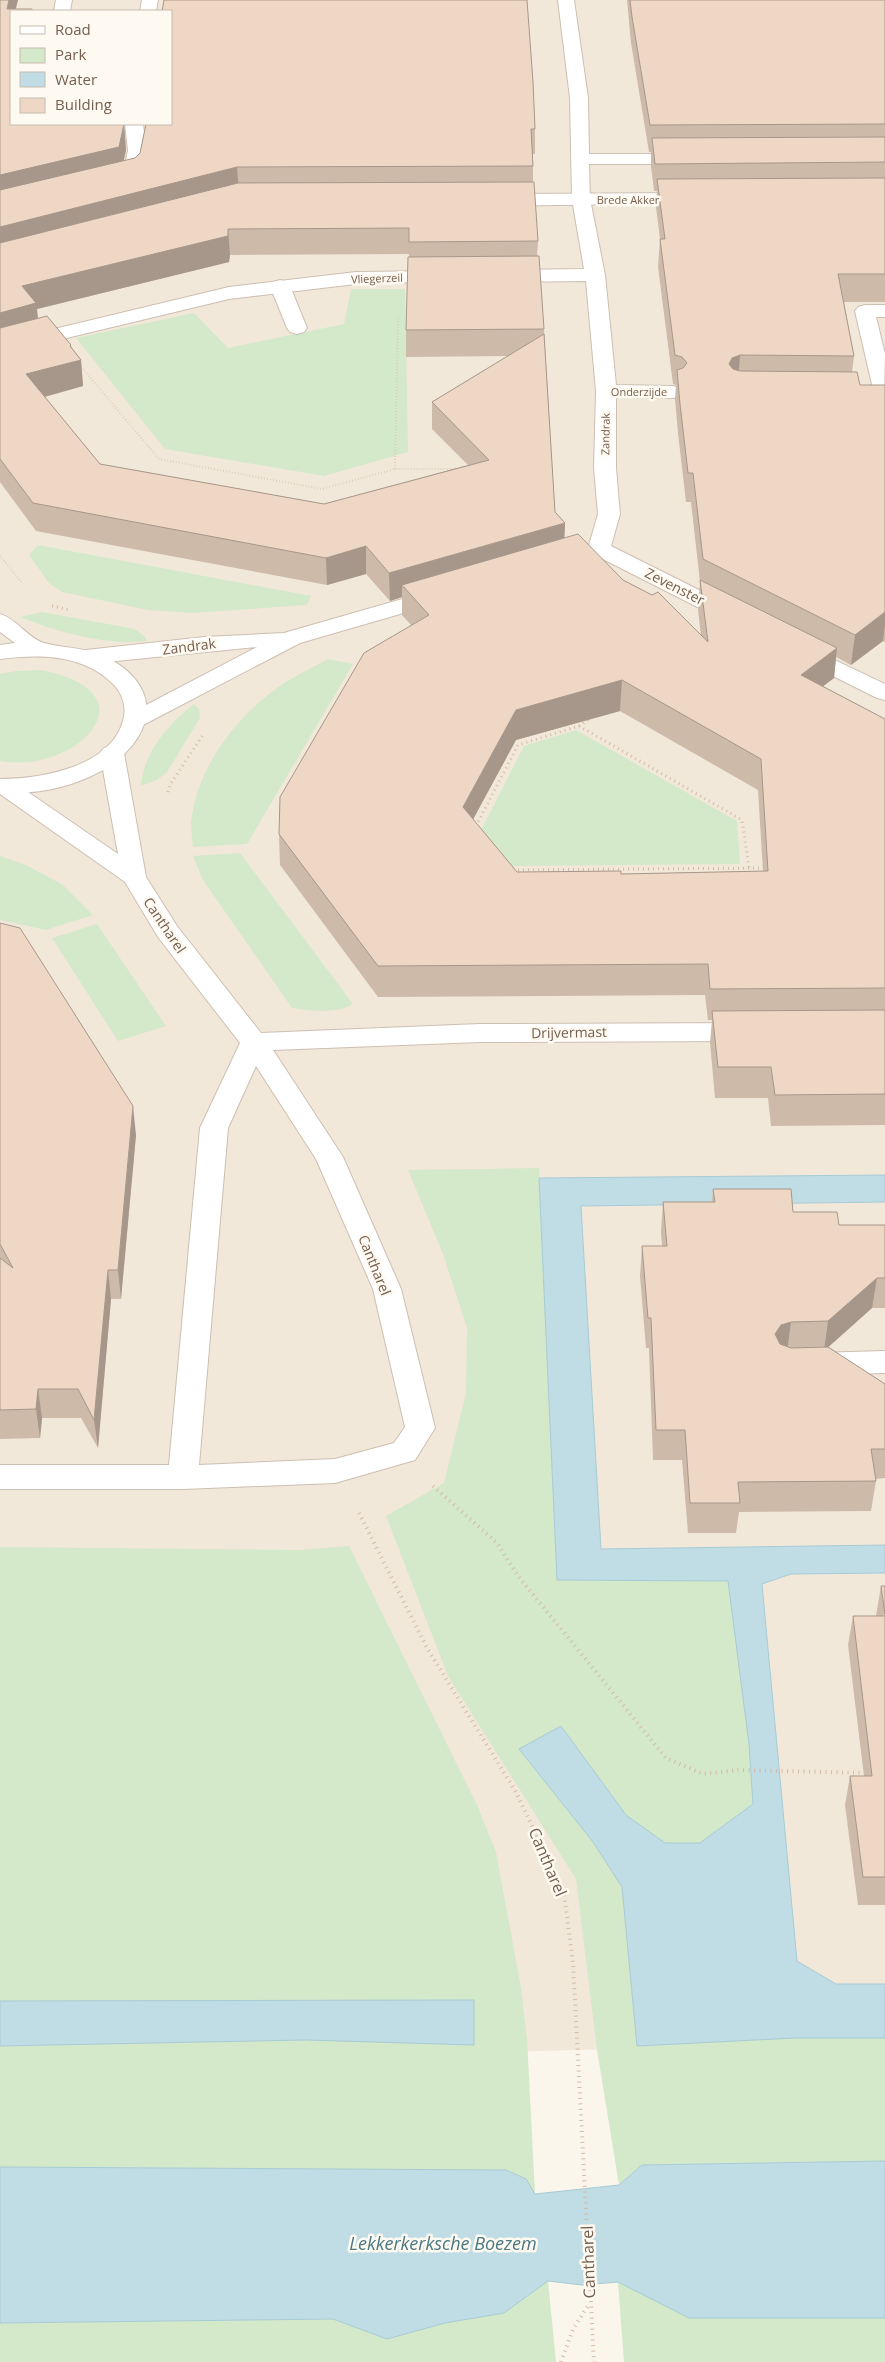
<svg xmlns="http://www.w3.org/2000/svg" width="885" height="2362" viewBox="0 0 885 2362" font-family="'Open Sans',sans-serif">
<rect width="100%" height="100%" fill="#fbf6eb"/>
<path fill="#f2e8da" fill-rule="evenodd" d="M0,0H885V2042L0,2065ZM11,11H171V124H11Z"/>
<path fill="#d4e8ca" d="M351,289H405L408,452L324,476L165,449L76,338L194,313L228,348L344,324Z
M38,545L311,596L307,605L192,613L148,610L62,592L49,583L29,555Z
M42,612L135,629L144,636L147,641C107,646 57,632 20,617Z
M328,659L353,664L247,844L193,847C192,837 190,826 192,816C198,770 232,723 268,695C286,680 308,670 328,659Z
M40,670C158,692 76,775 0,761V674L16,671Z
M194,704L199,709L200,718L167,772L157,780L141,786C143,753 169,723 194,704Z
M576,730L737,821L740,864L500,866L477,838L524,746Z
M240,853L353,1004C337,1014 310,1011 292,1008L203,880L193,856Z
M0,856L26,865L63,885L93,915L46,930L0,920Z
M97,924L166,1026L118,1041L52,938Z
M539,1168L557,1579L729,1581L750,1746L753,1804L700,1843H665L626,1815L561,1726L593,1842L622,1887L637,2046L795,2038H885V2161L642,2165L619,2185L597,2050L576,1879L448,1676L386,1516L444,1483L466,1393L467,1328L443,1254L408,1170Z
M349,1546L477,1805L496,1852L521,1988L527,2039L535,2194L526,2179L506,2170L0,2167V2046L305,2040L474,2045V2000L0,2001V1547L298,1550Z
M548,2281L556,2362H0V2323L333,2319L387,2339L445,2323L504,2313Z
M618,2282L689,2318H885V2362H624Z"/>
<path fill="#c0dce4" stroke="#a7cbd5" d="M885,1175V1202L581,1206L601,1549L885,1545V1573L791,1574L762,1584L797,1961L836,1984H885V2038H795L637,2046L622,1887L593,1842L519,1749L561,1726L626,1815L665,1843H700L753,1804L749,1744L728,1581L557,1580L539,1178Z
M474,2000V2045L305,2040L0,2046V2001Z
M885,2161V2318H689L618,2282L582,2285L548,2281L504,2313L445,2323L387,2339L333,2319L0,2323V2167L506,2170L526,2179L535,2194L619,2185L642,2165Z"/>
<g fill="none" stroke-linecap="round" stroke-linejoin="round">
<g stroke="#cdbfb1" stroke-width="2">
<path id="service" d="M280,280L287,282L290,286L307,328L304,332L297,334L290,332L287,328L270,286L273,282Z
M865,305H885V317H876L885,354L884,399L877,397L874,393L855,311L858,307Z"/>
</g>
<g stroke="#cdbfb1" stroke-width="2">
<path id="pedestrian" d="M693,193L700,195L702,199L700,203L499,206L492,204L490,200L492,196L499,194Z"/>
</g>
<g stroke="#cdbfb1" stroke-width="2">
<path id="minor" d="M56,0H72L70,11H54Z
M142,0H158L156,11H140Z
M558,0H574L588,98L589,154H688L694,155L697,159L694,163L688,164H589L590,199L605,275L616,385L673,386L680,388L683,392L680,396L673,398L616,397V468L620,514L611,546L739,610L742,615L739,620L731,622L723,620L597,556L557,568L549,566L546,561L549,556L589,545L598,514L594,468L596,391L586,281L502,282L495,280L492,276L495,272L502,270L584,269L572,199L570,98Z
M125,124H143L146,150L137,182L116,188L109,186L107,182L109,178L123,175L128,150Z
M444,271L451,273L454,277L451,281L356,284L229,299L0,354V342L229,287L356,272Z
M437,589L445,591L448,596L445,601L300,643L143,725L135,727L127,725L123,720L127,715L257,647L86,664L78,662L75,657L78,652L86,650L204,637L284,633Z
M801,644L885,684V700L877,698L793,656L790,651L793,646Z
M112,746L120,748L124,753L146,877L177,926L261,1033L480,1024L749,1023L758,1026L762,1032L758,1038L749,1041L480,1042L273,1050L343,1157L401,1289L435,1428L415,1460L335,1483L183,1489H0V1465H169L200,1128L240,1043L158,937L125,882L0,794V780L12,781L118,854L100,753L104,748ZM256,1066L316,1159L373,1289L405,1427L394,1443L335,1459L199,1465L228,1128Z
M885,1351V1373L815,1375L805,1372L800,1364L805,1356L815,1353Z"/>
</g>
<g stroke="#cdbfb1" stroke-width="2">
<path id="tertiary" d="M0,614C17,619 29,639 44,643C67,649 88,647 110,659C175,696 144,753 89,777C61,790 30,794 0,793V779C41,779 110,767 123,721C127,709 123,694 114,685C84,654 40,654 0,659V645L15,643L0,632Z"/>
</g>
<path stroke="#d4bba7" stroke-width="2" stroke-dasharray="0.5 2.5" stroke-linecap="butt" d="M83,369L159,459L322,489L395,469H457
M395,469L398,317
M0,556L23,584"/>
<path stroke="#d4bba7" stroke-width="3" stroke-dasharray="1 4" stroke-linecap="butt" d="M52,606L70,610
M579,726L591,718
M168,792L170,785L202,736
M476,826L518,745L579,726L742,820L749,868
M513,870L767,868"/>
<path stroke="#d4bba7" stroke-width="4" stroke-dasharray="1 4.5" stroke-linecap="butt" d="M433,1486L497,1543L518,1576L666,1758L703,1774L738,1770L867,1773
M359,1513L427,1648L516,1792L564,1893L573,1963L594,2362
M561,2362L573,2329L589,2304"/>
<use href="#service" fill="#fff" fill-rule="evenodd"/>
<use href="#pedestrian" fill="#fff" fill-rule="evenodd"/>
<use href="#minor" fill="#fff" fill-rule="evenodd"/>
<use href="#tertiary" fill="#fff" fill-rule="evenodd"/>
</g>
<path fill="#cdbaa9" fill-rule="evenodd" d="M0,0H18L16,9H32L33,11H11V124H124L126,150L124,161L135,158L140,153L145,128V124L535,129V154H533V182L538,241L537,256L544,329L555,512L565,523L564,538L701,636L698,610L700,582L691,502H686L678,433L675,399L676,385L673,384L658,267L660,239L656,207L657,191H654L651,166V152H649L631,43L627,0H885V302H844L854,356L852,372L860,385H885V642L883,641L851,665L836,657L834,678L823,686L885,719V1125L771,1126L768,1098H715L710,1042L712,1020H708L705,995L378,997L280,865L279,834L411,625L402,615V597L390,601L366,574L327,585L36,531L0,482ZM409,254L406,330V357L508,356L432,402V429L468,465L324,504L100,464L45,397L83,386L81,360L72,348L38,319L37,309L229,262L230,255ZM620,711L758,790L763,871L621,874L517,872L473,819L516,740Z
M0,923L136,1135L121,1299H111L98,1448L81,1418H42L40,1438L0,1439Z
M713,1189L839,1225H885V1308H872L828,1347L885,1384V1478L875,1479L876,1481L871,1511L739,1512L736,1533H688L682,1460H653L649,1348H646L640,1276L642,1246H662L661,1232L663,1202H712Z
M881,1586H885V1905H858L845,1805L850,1776H864L848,1645L853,1616H876Z"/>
<path fill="#a7978a" d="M9,0H18L15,11L7,9Z
M124,124L126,150L121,172L0,201V175Z
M237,167L239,193L0,254V227Z
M228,229L230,255L229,262L37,309L39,330L0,340V313L22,286Z
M71,345L73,362L81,360L83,386L29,401L26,374L70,346Z
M740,355L738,384L729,364L732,358Z
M565,523L564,550L402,585V597L390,601L389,573Z
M366,546V574L327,585L326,558Z
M885,612V624L883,641L851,665L855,635Z
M837,648L834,678L798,705L801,675Z
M622,680L620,711L516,740L463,838V807L516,710Z
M133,1106L136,1135L121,1299L118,1270Z
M108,1270L111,1299L98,1448L94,1420Z
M877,1278L872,1308L824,1351L828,1321Z
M791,1322L787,1352L777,1355L775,1334L781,1325Z
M38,1389L42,1418L40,1438L36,1409Z"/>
<path fill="#eed8c5" stroke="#a7978a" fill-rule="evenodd" d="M0,0H9L7,9H32V11H11V101L10,105H11V124H124L119,147L0,175Z
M164,0H527L533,82L535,129H531L533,166L237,167L0,227V190L135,158L140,153L146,124H171V11H162Z
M630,0H885V124L650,125L632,17Z
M885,137V162L655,164L652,138Z
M885,178V274H838L854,356L740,355L732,358L729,364L733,369L740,371L857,372L860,385H885V612L855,635L703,559L693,473H688L680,404L677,370L683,368L687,363L682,357L675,355L660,239H665L657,179Z
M534,182L538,241L409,242V228L228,229V236L22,286L36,303L0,313V243L238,183Z
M539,256L544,329L406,330L408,257Z
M47,316L71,345L70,346L81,360L26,374L100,464L324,504L489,460L432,402L544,334L555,512L565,523L389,573L366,546L326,558L33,503L0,459V328Z
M578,534L623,580L652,595L658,592L708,642L700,580L837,648L801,675L885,719V988L710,989L708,964L378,966L279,834L280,797L364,653L429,615L402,585ZM622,680L761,759L768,871L621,874V871L517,872L463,807L516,710Z
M0,923L20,928L133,1106L118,1270H108L94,1420L78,1389H38L36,1409L0,1410V1258L13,1268L0,1244Z
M885,1010V1094L775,1095L771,1067H718L712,1011Z
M713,1189H791L793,1212H837L839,1225H885V1278H877L828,1321L791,1322L781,1325L775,1334L780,1344L791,1348L828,1347L885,1384V1449H871L876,1481L738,1482L740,1503H690L685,1430H656L651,1318H648L642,1246H667L663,1202H715Z
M881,1586H885V1614Z
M853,1616H885V1877H863L850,1776H872Z"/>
<g text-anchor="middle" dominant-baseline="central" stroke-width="5" stroke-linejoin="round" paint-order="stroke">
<g font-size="11" fill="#745f4f" stroke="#fefaf1">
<text x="628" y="199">Brede Akker</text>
<text transform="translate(377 278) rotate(-2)">Vliegerzeil</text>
<text x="639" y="391">Onderzijde</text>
<text transform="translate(605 434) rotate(-89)">Zandrak</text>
</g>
<g font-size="14" fill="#745f4f" stroke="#fefaf1">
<text transform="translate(675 586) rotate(27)">Zevenster</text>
<text transform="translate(189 646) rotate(-7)">Zandrak</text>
<text transform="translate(165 925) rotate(56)">Cantharel</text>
<text transform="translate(569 1032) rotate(-1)">Drijvermast</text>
<text transform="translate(375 1265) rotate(68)">Cantharel</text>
</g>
<g font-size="16" fill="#745f4f" stroke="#fefaf1">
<text transform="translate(548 1862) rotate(67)">Cantharel</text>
<text transform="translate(588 2262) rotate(-92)">Cantharel</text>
</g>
<g font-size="18" font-style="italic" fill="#4b7885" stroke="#fefaf1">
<text x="443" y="2243">Lekkerkerksche Boezem</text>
</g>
</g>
<rect x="10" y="10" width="162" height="115" fill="#fefaf1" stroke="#c7bcb0"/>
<rect x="20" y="26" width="25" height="8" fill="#ffffff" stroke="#c7bcb0"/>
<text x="55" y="35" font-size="15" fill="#745f4f">Road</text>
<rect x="20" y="48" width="25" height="15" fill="#d4e8ca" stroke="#c7bcb0"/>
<text x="55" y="60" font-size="15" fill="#745f4f">Park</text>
<rect x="20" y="72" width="25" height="15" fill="#c0dce4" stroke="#c7bcb0"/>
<text x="55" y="85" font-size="15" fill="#745f4f">Water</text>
<rect x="20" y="98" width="25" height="15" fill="#eed8c5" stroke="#c7bcb0"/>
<text x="55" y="110" font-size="15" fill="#745f4f">Building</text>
</svg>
